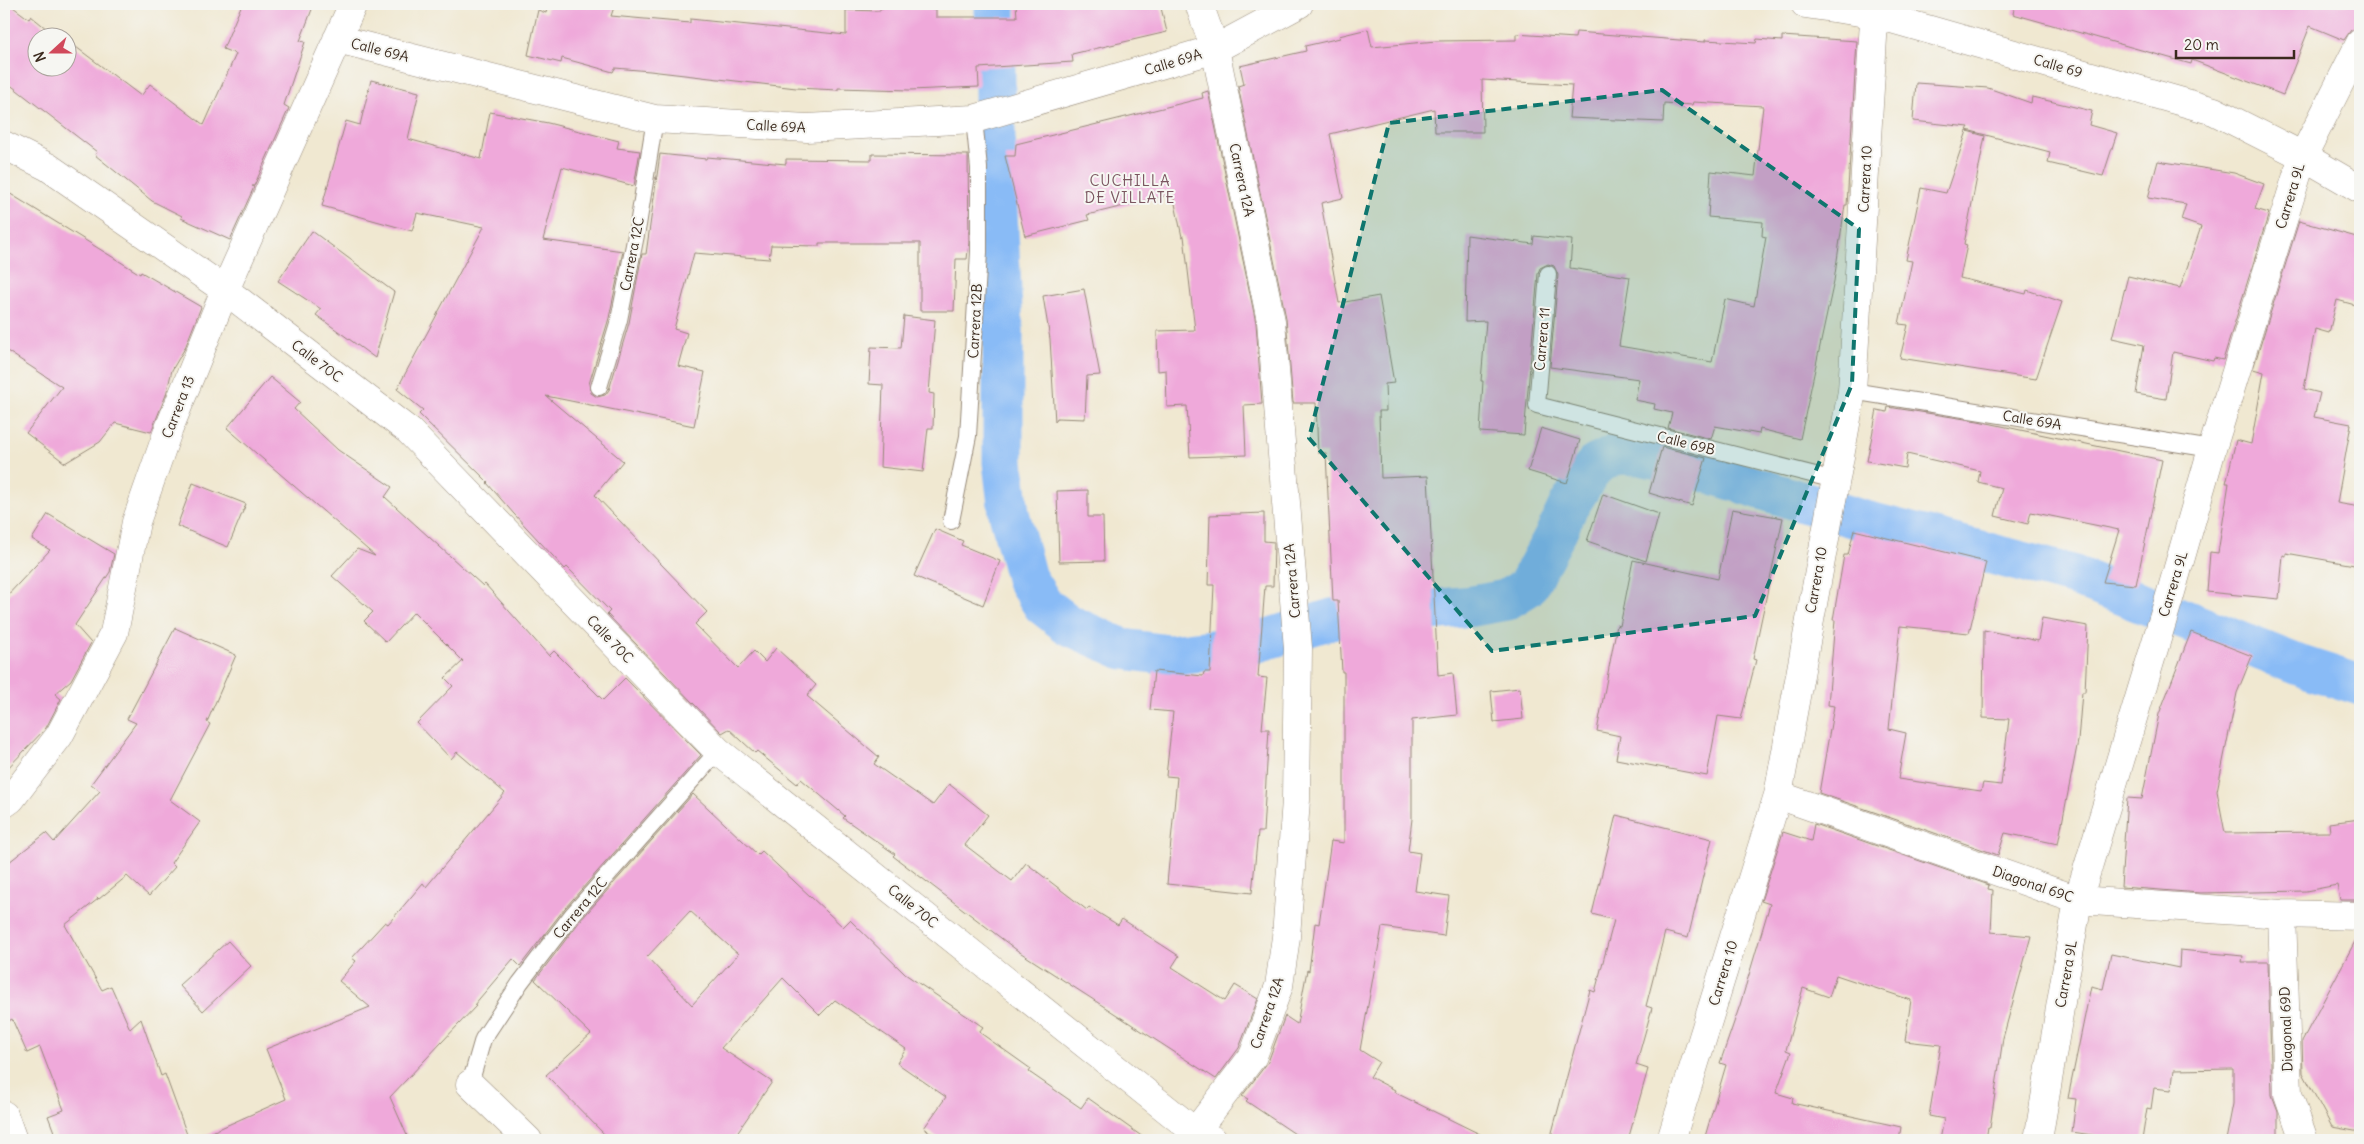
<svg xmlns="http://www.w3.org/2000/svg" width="2364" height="1144" viewBox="0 0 2364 1144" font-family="Delius,sans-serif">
<rect width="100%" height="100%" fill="#f6f6f2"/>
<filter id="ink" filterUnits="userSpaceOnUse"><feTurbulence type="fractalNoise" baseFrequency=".02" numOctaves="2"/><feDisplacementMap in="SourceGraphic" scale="10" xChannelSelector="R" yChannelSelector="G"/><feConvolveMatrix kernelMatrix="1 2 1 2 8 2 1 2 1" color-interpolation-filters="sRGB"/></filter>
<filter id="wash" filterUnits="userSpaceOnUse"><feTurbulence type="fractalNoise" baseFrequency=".0096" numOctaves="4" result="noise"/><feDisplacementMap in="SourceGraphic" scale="20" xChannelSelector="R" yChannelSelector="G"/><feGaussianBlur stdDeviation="1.12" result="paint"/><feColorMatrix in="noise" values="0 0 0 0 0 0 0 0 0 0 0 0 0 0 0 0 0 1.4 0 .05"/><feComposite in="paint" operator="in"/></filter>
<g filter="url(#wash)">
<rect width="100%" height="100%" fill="#f0e8d1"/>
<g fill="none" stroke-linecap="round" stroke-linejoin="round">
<path stroke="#89bbf6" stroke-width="41" d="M995,4V171L1003,330V462L1009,513L1026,578L1043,605L1069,625L1123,649L1169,655L1245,646L1332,619L1473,606L1506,600L1527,587L1556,533L1568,507L1595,465L1617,454L1640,455L1677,463L1858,519L2072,575L2298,665L2360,685"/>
</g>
<g id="blocks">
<path fill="#efa9da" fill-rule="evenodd" d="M4,4H9L29,19L31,16L58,38H38V68H68V45L70,47L72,44L141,96L150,84L204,125L236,54L223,49L242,4H314L300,41L305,42L284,105L289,108L254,186H252L254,187L230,240L181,218L182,216L152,201L95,155L97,152L4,80Z
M548,4H615L611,16L690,23V19L846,35V10L880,11V8L936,9V17H1017L1016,4H1160L1167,32L1072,54L1073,62L978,68L979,87L910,90L838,88V90L796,88L650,71L615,68L613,72L562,58L561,63L528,55L538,10L546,13Z
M2015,4H2360V28L2351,30L2344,40L2310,26L2283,95L2192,60L2191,64L2013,14Z
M1368,29L1372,47L1436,41L1516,40V34L1575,38L1576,32L1705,42V40L1756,43L1757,39L1782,41V36L1857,41L1847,205H1845L1834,281L1800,439L1760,429L1759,434L1715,426L1711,439L1668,428L1672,413L1654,409L1655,404L1635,400L1639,379L1550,367L1558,275L1554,266L1548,264L1540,268L1538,273L1524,435L1480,432L1483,381H1481L1486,321L1465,322L1467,235L1533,244L1534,236L1572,240L1570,268L1630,277L1619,346L1712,362L1725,299L1754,306L1766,237L1762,236L1763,222L1708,217L1711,171L1755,176L1763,106L1693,102L1692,105L1664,103L1663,122L1569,118L1572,85L1482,80L1483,132H1435L1434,109L1330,134L1343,198L1321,203L1339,303L1379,296L1394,383L1385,384L1386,411H1379L1381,478L1428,476L1438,675L1453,673L1457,715L1412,720V819L1408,851L1420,853L1415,891L1449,896L1444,936L1382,927L1360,1050L1379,1062L1370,1077L1395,1090L1394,1092L1492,1140H1304L1246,1101L1248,1099L1242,1096L1268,1062L1285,1016L1297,1024L1307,970L1309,971L1315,923L1319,924L1331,841L1344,843V672H1342L1338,601H1333L1326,453H1318L1316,403H1293L1286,318L1238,86L1244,84L1240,66L1306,51L1305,46L1340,38L1339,36Z
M371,80L419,92L408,139L481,159L490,112L548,123L619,141L617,148L640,151L634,186L562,167L543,240L623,251L609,318L589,384L591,393L597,397L605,395L609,390L629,323L642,254H646L660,154L706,159L707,157L786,164V159L872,160V154L968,155L969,243L967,259H956L954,311H920V243H819V246L771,245L769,259L694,253L674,329L687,333L678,366L705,372L694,426L546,396L623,461L595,495L707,612L695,624L738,668L754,651L765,662L776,648L816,685L807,696L879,757L874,764L933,805L949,784L988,815L965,845L1012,881L1026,863L1087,910L1089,907L1118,925L1122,919L1179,956L1172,967L1225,1001L1235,985L1258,999L1239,1048L1216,1079L1018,951L893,856L895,854L843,818L845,816L801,779L797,784L757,751L755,753L729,729L722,733L607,614L610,611L567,567L565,569L514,514L487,483L488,482L419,414L423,410L397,389L484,227L417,213L412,231L322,206L346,121L360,125Z
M1916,83L1988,88L2031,103L2032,97L2092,111L2089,125L2117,133L2103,176L2048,163L2050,152L1967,130L1969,127L1913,121Z
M1208,91L1256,323L1262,404L1244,405L1246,455L1190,457L1187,406L1167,407L1166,370L1158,371L1157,331L1195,330L1184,236L1182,237L1173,194L1087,215L1089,220L1025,236L1005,156H1015L1016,144L1203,98L1202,93Z
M1967,131L1985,136L1964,244L1967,245L1960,278L2026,294L2027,290L2062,302L2036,379L1900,358L1908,325L1899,324L1912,261L1906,260L1921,188L1946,193Z
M2158,161L2234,173L2264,184L2255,209L2269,213L2223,360L2214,358L2213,361L2173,352L2166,399L2136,394L2144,345L2112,338L2128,276L2180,288L2201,227L2181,220L2186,204L2148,198Z
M4,190L140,274L141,272L201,307L185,348L172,370L166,395L151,432L115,423L100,442L65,463L26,433L62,387L4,349Z
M2299,221L2360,238V284L2355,305L2337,300L2329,333L2315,329L2304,389L2320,393L2314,417L2351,424L2337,503L2360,507V566L2286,553V556L2283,555L2279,599L2207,592L2210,552L2218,553L2229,483H2226L2236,440L2251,444L2264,372L2253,369Z
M312,231L394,292L375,358L316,315L321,309L278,281Z
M1084,289L1100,375L1087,376L1085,419L1057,418L1055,422L1050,339L1043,296Z
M904,316L935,320L929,393L934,394L933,428H928L923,472L880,467L883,385L869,384L871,347L901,348Z
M270,377L300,402L294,409L338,450L392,487L385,497L483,586L485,584L549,656L554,651L603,700L625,678L701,755L565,908L520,966L513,959L474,1005L476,1006L390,1097L409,1140H194L286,1099L266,1049L370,1007L339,981L356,961L352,958L385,922L388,924L423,883L426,887L505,793L457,752L451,759L417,723L453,686L445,678L463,661L414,612L386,642L364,621L373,612L332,576L357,549L375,556L227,428Z
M1888,407L1978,421L2162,460L2136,585L2103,582L2119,530L2031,512L2028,524L1995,516L2002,488L1978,482L1980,471L1907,454L1905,468L1867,461L1877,410L1887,412Z
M1541,428L1580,440L1567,483L1528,471Z
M1662,447L1706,458L1692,506L1649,493Z
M193,483L246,504L228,547L177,526Z
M1088,490V517H1103L1104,561L1059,562L1057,491Z
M1603,494L1659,514L1646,561L1587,541Z
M1732,509L1783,518L1753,659L1756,660L1741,719L1718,716L1707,776L1616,759L1620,736L1597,731L1617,625L1620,626L1633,560L1718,579Z
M1264,513V541L1274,542L1273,586H1265L1258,677L1267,678L1262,729H1269L1263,832H1258L1252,893L1167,884L1177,777L1166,776L1173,712L1150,710L1154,671L1203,676L1204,672H1210L1214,585H1208L1210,515Z
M48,514L114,554L110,572L75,625L91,643L71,680L55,694L61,699L46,728L4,772V599L50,550L32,539Z
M935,529L963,541L961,545L1000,561L983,605L914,576Z
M1854,530L1986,562L1969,633L1900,626L1889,729L1906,733L1898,779L1981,791L1983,783L2001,785L2009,719L1983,718L1984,630L2038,641L2042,618L2088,626L2085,692H2082L2078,741L2058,844L2005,833L1998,855L1819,793L1834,706L1828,705L1835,620H1833L1844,555H1848Z
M175,628L236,655L207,722L210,724L170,800L200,822L171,863L175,867L149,896L127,876L99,899L97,897L98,899L65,925L102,990L111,986L130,1029L141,1019L161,1076L165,1074L189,1140H57L48,1116L64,1110L40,1047L27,1053L12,1019L4,1024V866L46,833L54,842L100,791L91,784L136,723L127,719Z
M2191,632L2252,656L2237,693L2217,791L2225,833L2330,832L2329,823L2360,819V900H2340L2337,885L2306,891L2200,893L2121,887L2127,798L2142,799L2159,714Z
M1520,688L1523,719L1494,722L1491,691Z
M693,794L758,855L762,851L843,927L850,920L905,974L983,1027L979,1032L1031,1069L1029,1072L1081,1108L1088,1098L1147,1140H942L924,1128L946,1097L897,1063L906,1049L835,1000L820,1015L783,978L721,1048L772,1082L732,1140H610L546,1075L591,1034L535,980L580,921ZM690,911L738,954L692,1005L647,957Z
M1616,815L1712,839L1688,938L1665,932L1646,1006L1652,1008L1636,1065L1648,1069L1628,1140H1550L1590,990L1595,992L1614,920L1592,914Z
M1814,824L1989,885L1988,889L1993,890L1991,932L2031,936L2003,1038L1990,1128L1988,1127L1986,1140H1940L1944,1119L1929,1116L1941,1045L1905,1041L1911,1000L1836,975L1829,997L1803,988L1786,1050L1791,1052L1776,1093L1793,1098L1792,1103L1901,1127L1899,1140H1704L1726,1065L1720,1063L1740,1005L1770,904L1761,901L1783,832L1811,841Z
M2360,932V1015H2357L2360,1132L2332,1127L2303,1073L2302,1041Z
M228,941L251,966L203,1011L179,985Z
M2180,950L2243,956L2242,962H2268L2272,1095L2278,1111V1140H2226L2233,1104V1069L2174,1070L2171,1090L2154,1088L2151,1109L2147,1108L2142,1140H2125L2072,1132L2076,1099L2068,1098L2091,986L2103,989L2111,954L2179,968Z"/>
</g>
</g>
<g filter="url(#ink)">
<use href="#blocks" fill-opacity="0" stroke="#968978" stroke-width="1"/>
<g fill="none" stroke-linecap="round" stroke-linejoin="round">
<g stroke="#968978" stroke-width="18">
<path id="service" d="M1548,274L1537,405L1835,480
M599,387L619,320L638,225L655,119
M1852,391L2212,449
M951,521L968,436L979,252V168L974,119
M470,1084L483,1039L520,983L572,915L718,751"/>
</g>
<g stroke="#968978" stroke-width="29">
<path id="minor" d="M1805,4L1874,14L2214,111L2303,156L2360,189
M337,39L655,119L807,128L974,119L1215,49L1299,4
M1778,795L2078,900L2282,914L2360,916
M4,804L11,799L59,736L114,633L136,522L168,431L225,290L353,4
M2282,914L2288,1094L2304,1140
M470,1084L528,1140
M1189,1140L1253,1056L1279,986L1286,937L1296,800L1298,648L1271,321L1215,49L1199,4
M1671,1140L1778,795L1852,391L1875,4
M2038,1140L2078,900L2169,599L2212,449L2303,156L2360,43"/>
</g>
<g stroke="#968978" stroke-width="29">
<path id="tertiary" d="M4,145L48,167L225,290L409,431L718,751L1194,1131L1213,1140
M4,1115L13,1140"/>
</g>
<use href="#service" stroke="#fff" stroke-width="16"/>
<use href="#minor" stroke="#fff" stroke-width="28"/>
<use href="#tertiary" stroke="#fff" stroke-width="28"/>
</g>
</g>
<path fill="#0f766e" fill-opacity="0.2" stroke="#0f766e" stroke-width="4" stroke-dasharray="10 6" stroke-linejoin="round" d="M1662,90L1859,229L1852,384L1755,616L1492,651L1309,438L1389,123Z"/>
<g text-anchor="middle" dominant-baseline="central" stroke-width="4" stroke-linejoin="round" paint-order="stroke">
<g font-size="14" fill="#3b2a1e" stroke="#f6f6f2">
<text transform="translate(380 50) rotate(14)">Calle 69A</text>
<text transform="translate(1173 62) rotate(-17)">Calle 69A</text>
<text transform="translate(2058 66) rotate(16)">Calle 69</text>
<text transform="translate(776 126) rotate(3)">Calle 69A</text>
<text transform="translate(1865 179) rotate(-87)">Carrera 10</text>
<text transform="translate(1242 180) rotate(78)">Carrera 12A</text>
<text transform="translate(2290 196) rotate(-73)">Carrera 9L</text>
<text transform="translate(632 254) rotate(-79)">Carrera 12C</text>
<text transform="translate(975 321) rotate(-87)">Carrera 12B</text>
<text transform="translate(1542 339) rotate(-85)">Carrera 11</text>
<text transform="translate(317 361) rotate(37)">Calle 70C</text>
<text transform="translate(178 407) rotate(-69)">Carrera 13</text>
<text transform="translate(2032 420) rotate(9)">Calle 69A</text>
<text transform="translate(1686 443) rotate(14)">Calle 69B</text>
<text transform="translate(1816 580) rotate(-80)">Carrera 10</text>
<text transform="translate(1292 581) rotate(-95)">Carrera 12A</text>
<text transform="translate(2173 584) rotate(-73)">Carrera 9L</text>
<text transform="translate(610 639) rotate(46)">Calle 70C</text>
<text transform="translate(2033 884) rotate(19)">Diagonal 69C</text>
<text transform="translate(913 906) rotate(39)">Calle 70C</text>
<text transform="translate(580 908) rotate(-50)">Carrera 12C</text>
<text transform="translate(1723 973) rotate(-73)">Carrera 10</text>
<text transform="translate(2066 974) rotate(-80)">Carrera 9L</text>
<text transform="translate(1267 1013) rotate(-71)">Carrera 12A</text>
<text transform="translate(2286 1029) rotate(-92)">Diagonal 69D</text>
</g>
<g font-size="15" letter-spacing="1" fill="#7a5660" stroke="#f6f6f2">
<text x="1130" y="180">CUCHILLA<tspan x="1130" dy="17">DE VILLATE</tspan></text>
</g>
</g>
<rect width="2364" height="1144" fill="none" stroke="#f6f6f2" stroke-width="20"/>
<g transform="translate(52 52) rotate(249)"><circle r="24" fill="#f6f6f2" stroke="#aba49d"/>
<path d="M0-4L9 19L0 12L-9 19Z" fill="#d1495b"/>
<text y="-8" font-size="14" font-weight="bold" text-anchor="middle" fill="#3b2a1e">N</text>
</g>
<path d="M2176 50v8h118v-8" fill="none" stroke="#3b2a1e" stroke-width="2.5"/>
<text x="2184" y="50" font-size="15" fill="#3b2a1e" stroke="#f6f6f2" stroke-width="4" paint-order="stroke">20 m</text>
</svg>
